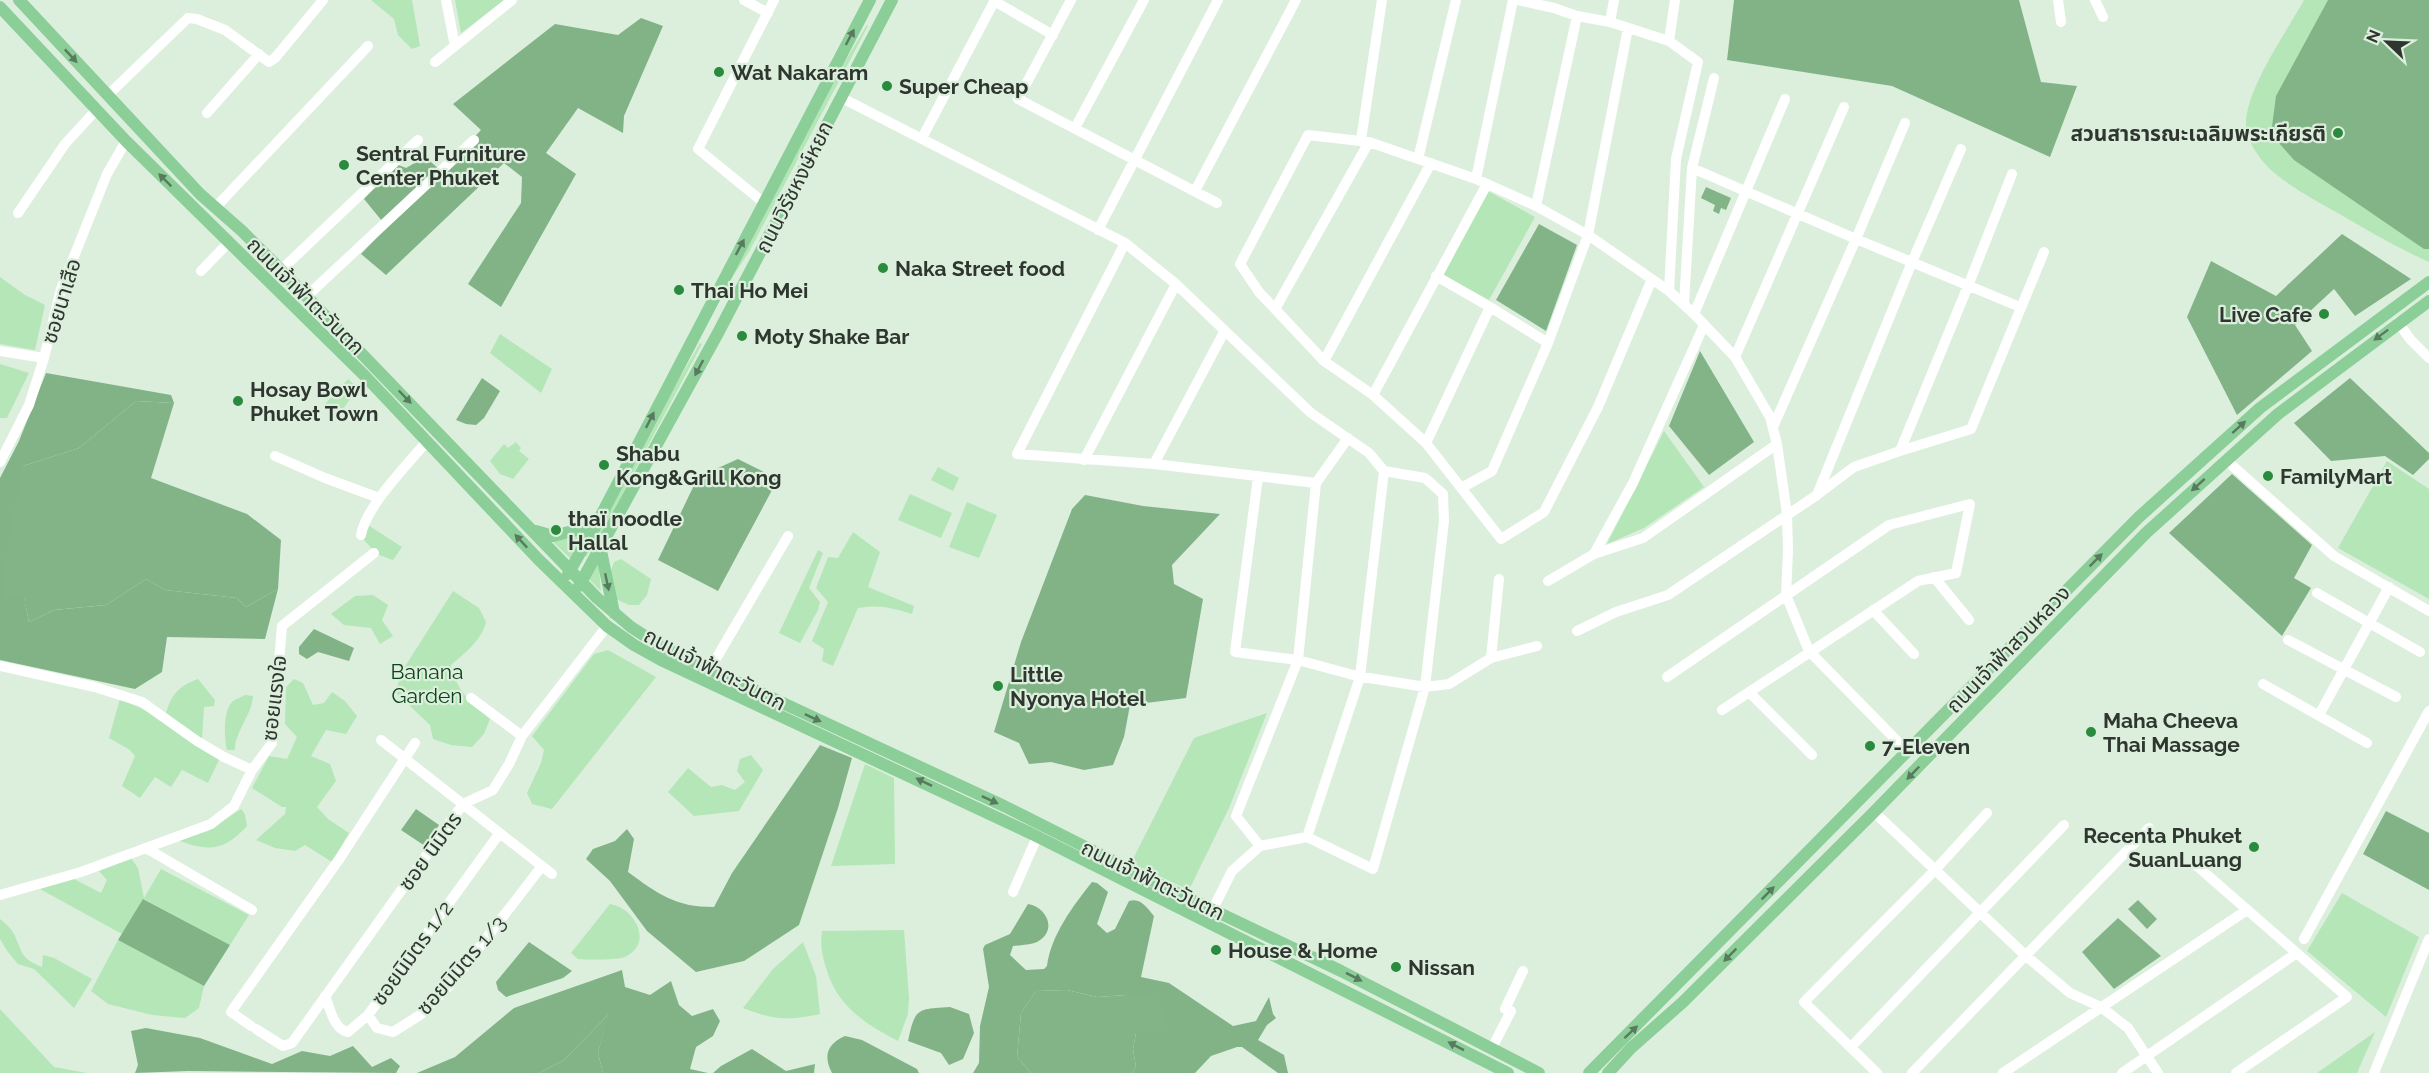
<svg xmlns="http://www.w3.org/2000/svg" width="2429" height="1073" viewBox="0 0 2429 1073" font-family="Raleway,'Noto Sans Thai',sans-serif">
<rect width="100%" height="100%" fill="#dcefdd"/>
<path fill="#b4e6b7" d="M371,0H412L420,46L412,49L398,35L394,19Z
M455,0H504L461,33Z
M2304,0H2429V262C2397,248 2367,230 2336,212C2315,200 2290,187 2271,170C2259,158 2246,141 2246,123C2246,89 2287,31 2304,0Z
M867,25L868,26L749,252L729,282L836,76Z
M1488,191L1535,217L1489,300L1442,274Z
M0,277L25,295L45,305L35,350L0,344Z
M500,334L552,369L541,393L490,353Z
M700,343L702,344L599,538L586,557L585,556L667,400Z
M0,364L29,373L7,418H0Z
M348,379L358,388L338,416L324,405Z
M1664,431L1704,487L1644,528L1607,544Z
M516,442L521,448L519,451L529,459L513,479L500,474L490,461L504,444L508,448Z
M2387,461L2429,489V599L2338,548Z
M938,467L959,478L953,491L931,480Z
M910,494L952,513L941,538L898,520Z
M967,502L997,515L979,558L949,547Z
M368,525L402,547L393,560L377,554L364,540Z
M853,532L880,552L868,587L914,606L912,614C893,608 878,604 858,608L833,666L822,661L824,649L812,641L828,602L816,588L828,557L838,558Z
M584,533L572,560L552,541Z
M818,550L823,553L809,588L820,602L818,610L800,643L779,633Z
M598,558L601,591L583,573Z
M621,559L651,579L647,595L639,605H629L611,597L610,573L614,562Z
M453,591L479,608L486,622C481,641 466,652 451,665C456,691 471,702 490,719L484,734L472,747L451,745L433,739L430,725L395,692L404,668Z
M373,595L388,605L382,620L393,636L380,644L371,628L344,625L331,614L355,596Z
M608,650L656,677L552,809L532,804L527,793L541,763L544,750L532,736L594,654Z
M198,679L215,700L214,706L204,707L202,740L166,714C171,694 179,686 198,679Z
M294,679L303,683L313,705L324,703L332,692L345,701L357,716L346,734L326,730L311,756L330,764L336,781L317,807L328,819L349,833L332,862L305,845L295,851L275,848L256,840L285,814L286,807H282L252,788L269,756L287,759L297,737L285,724L286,687Z
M245,695L253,696C252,716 235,730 235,750H227C224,738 223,712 232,702C235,699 242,697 245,695Z
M120,699L149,712L220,758L208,783L182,770L171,787L155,777L140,798L122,786L135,756L130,750L109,738Z
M1267,713L1229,808L1189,890L1131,863L1194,738Z
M751,755L763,770L739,811L694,816L668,792L688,768L711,787L722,785L735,790L745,782L737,771L740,759Z
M865,764L894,778L895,864L831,866Z
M241,809L245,814L247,826C224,851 208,852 178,840L208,831Z
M131,858L138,868L144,898L161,869L249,915L230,945L144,899L122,934L40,889L74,879L101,893L107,880L99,871Z
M2342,893L2419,937L2386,1017L2307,951Z
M610,904C635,908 654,943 625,957C618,960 586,960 578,959L571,953Z
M0,919C5,923 11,928 14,934C23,953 20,958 42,967L43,955L54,958L92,979L74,1008L34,969L18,964L8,952L0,939Z
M904,930L909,998L908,1014L898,1041C865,1024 837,1006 826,968C822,954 820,945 822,931Z
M118,940L204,986L199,1008L185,1018L152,1015L108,1004L91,991Z
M803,942L816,976L820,1014C787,1021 774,1020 743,1008L773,969Z
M0,1009L54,1067L87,1073H0Z
M2375,1032L2357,1073H2317Z"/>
<path fill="#81b386" d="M1734,0H2019L2041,82L2077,86L2050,157L1892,86L1727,60Z
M641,18L663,26L624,116L623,133L578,108L546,153L576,174L501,307L468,284L521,203L522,177L504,163L386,275L361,254L481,130L453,104L555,24L618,35Z
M425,157L439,169L382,221L364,199L396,164L406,168Z
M2342,234L2411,279L2355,316L2334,289L2295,325L2312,351L2237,415L2187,317L2211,261L2276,296Z
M46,373L171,395L174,403L136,401L79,448L23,466L24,597L29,622L54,610L106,605L146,579L165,590L237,598L246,607L278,589L265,639L167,637L162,672L135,689L0,660V478L19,441Z
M482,378L500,391L484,418L476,425L466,424L456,420Z
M2350,378L2429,453V459L2413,475L2385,456L2331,461L2294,423Z
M738,459L778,479L718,591L658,560L698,477Z
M2232,474L2312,545L2294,578L2311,588L2282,636L2169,533Z
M1085,495L1143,506L1220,514L1172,565L1174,584L1203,599L1186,698L1130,705L1124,737L1113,765L1084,770L1051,762L1029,764L1019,743L994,732L1021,642L1072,509Z
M314,629L354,648L349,661L318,652L307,659L299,654V647Z
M820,745L852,758L838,808L799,925L744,961L696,972L647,931L610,881L586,859L593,849L615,841L627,829L634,839L628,872C658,894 675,907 714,907L732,873Z
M416,809L439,825L425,846L401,830Z
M2386,811L2429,833V890L2363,854Z
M1092,882L1097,883L1108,892L1097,924L1107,933L1115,929L1129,901C1141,897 1148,909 1154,916L1141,977L1169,983L1233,1026L1256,1021L1269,997L1273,1014L1276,1018L1267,1025L1258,1040L1284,1055L1288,1073H1278L1242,1047H1237L1211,1056L1195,1073H1132L1136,1067L1133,1049L1136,1033L1127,995L1097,997L1067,990L1036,991L1021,1013L1017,1057L1031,1073H973L979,1063L980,1026L989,987L983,949L985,945L1010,934L1028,904C1047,907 1058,931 1037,942C1031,945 1020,945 1013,946L1010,955L1026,970L1044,969L1047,966C1051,935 1073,906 1092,882Z
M143,899L230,945L204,986L118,940Z
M529,942L572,971L563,978L506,997L498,990L496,982Z
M622,970L625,987L650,995L671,981L679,1005L692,1016L713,1009L720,1021L713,1036L696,1047L690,1069L708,1073H603L598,1053L608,1015L564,1060L539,1073H417L455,1057L514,1008Z
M950,1007L969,1014L974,1033L963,1059L949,1065L941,1053L908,1041C915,1008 917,1009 950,1007Z
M146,1028L200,1038L272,1064L302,1051L330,1056L353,1046L372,1067L391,1058L400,1066L396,1073L188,1071L135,1073L138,1065L131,1031Z
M845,1036L862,1040L917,1069L919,1073H832C823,1056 827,1044 845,1036Z
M752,1049L786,1071L815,1064L814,1073H713L721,1066Z"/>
<path fill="#83b487" d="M2328,0H2429V249H2424L2294,160L2271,134L2276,96Z
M1706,187L1731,198L1726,210L1721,208L1719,214L1713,211L1715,205L1701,198Z
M1539,224L1577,245L1546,331L1496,300Z
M1700,351L1754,442L1709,475L1669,426Z
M136,401L174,403L151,478L247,514L281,540L278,589L246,607L237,598L165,590L146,579L106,605L54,610L29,622L24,598H4L2,578L23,466L79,448Z
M2138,900L2157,919L2147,929L2128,909Z
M2118,918L2161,956L2114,989L2082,952Z
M1067,990L1097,997L1127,995L1155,998L1165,1011L1162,1030L1136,1033L1133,1049L1136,1067L1132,1073H1031L1017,1057L1021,1013L1036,991Z
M609,1014L598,1053L603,1073H539L564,1060Z"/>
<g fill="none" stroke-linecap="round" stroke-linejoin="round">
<path stroke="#fff" stroke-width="10" d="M446,0L455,46
M744,0L768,13
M1071,0L1018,99L1217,203
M1518,0L1554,8L1577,16L1610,22L1669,41L1698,62L1676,159L1669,291
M2058,0L2061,22
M2095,0L2103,17
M994,1L1053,35
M1610,22L1614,0
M1669,41L1675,0
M435,62L512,0
M108,95L188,18L197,19L225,30L269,62L275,58L323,0
M840,97L1125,243L1176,284L1311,413L1369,453L1384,471L1425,478L1443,494L1444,521L1425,687L1373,869L1307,837L1260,846L1232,871L1213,909
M207,113L259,54
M1075,128L1144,0
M922,138L995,0
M1361,140L1382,0
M1418,159L1456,0
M1692,168L1856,239L2020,307
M1476,179L1513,0
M1195,191L1296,0
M764,203L698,149L774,0
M1536,206L1577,16
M215,208L368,46
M18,213L65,144L97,109
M1098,230L1218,0
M1125,243L1017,454L1154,464L1316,483
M281,270L418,140
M201,271L229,242
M1436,276L1490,307L1548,343
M1652,279L1598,407L1544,512L1501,539L1426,443L1373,395L1324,361L1259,292L1240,264L1308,135L1369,142L1476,179L1536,206L1588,235L1669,291L1694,314L1735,357L1770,417L1777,444L1787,514L1788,551L1786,595L1809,651L1908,752
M307,296L474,140
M1684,304L1692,168L1714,78
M1275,309L1369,142
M1694,314L1785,99
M2398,322L2410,339L2429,358
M0,351L44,358
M1735,357L1844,107
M1324,361L1431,163
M1373,395L1487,184
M1773,427L1856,239L1905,123
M1426,443L1490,307
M1900,451L1971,429L2044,252
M275,456L325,478L379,498
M1084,460L1176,284
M2226,460L2334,556L2429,611
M0,462L29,405L44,358L61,289L107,174L126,141
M1154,464L1224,332
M1258,477L1235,652L1298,660L1357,676L1425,687L1449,684L1491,658L1537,646
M1463,487L1492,471L1548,343L1588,235L1628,28
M1818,494L1854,467L1900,451L1968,286L2012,174
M361,535C366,506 408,464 427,441
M1594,554L1633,483L1704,325
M1934,577L1969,620
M1548,581L1594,554L1643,538L1777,444
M2317,593L2420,652
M1873,610L1914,654
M1577,631L1616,612L1668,595L1817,495L1912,262L1961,149
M2288,640L2396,697
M1491,658L1499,579
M0,666L95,687L142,702L197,741L224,757L252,770
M710,669L788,536
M1667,677L1889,525L1970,504L1956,573L1918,581L1722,710
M2263,684L2367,743
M1749,692L1812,755
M471,698L522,736
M2319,715L2389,587
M381,740L552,874
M1874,812L2025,955L2070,993L2101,1007L2128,1028L2158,1073
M1307,837L1360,677L1384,471
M1260,846L1236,816L1298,660L1316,483L1348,438
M146,848L252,910
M2197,866L2347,997L2236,1073
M1013,892L1037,837
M0,895L81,872L211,824L234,806L252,770L272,743L282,626L374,553
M2304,939L2429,711
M325,996C330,1008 334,1030 348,1032L368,1015L499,834
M368,1015L377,1028L393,1032L420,1015L451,984L542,866
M251,1026L231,1012L340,858L415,743
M256,1029L283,1046L292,1043L463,804L493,790L509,764L522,736L607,626
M1851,1047L2064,825
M1492,1048L1511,1011L1505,1009L1523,971
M1877,1073L1804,1002L1935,870L1987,813
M1912,1073L2149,828
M2003,1073L2247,910
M2122,1073L2297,953
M2374,1073L2429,939"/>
<path stroke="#8bce98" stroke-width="12" d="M19,0L200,194L242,231L281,270L597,598L631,627L662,647L1004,806L1169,889L1341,971L1539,1073
M0,7L126,141L365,376L539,560L607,626L634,645L661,660L1032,834L1508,1073
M536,531L553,536L596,525
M601,551L614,613
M568,574L596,525L870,0
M579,586L718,333L892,0
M1589,1073L2139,517L2260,408L2429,282
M1608,1073L1631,1048L1683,1002L1874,812L2146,533L2278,414L2429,301"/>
</g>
<defs><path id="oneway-solid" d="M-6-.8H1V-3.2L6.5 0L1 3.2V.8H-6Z" transform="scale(1.5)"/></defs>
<g fill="#587a5e">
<use href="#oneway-solid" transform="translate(850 37) rotate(-62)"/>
<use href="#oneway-solid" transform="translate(71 56) rotate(47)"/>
<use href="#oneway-solid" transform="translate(165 180) rotate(-135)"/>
<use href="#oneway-solid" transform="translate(740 247) rotate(-62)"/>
<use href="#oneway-solid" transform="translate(2381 335) rotate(143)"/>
<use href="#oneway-solid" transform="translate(699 368) rotate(118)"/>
<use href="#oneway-solid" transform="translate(405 397) rotate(46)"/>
<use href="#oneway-solid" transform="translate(650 420) rotate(-63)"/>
<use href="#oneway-solid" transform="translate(2239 427) rotate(-42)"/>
<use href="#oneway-solid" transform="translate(2198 485) rotate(138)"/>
<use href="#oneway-solid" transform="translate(521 541) rotate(-133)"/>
<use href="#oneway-solid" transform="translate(2096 560) rotate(-45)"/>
<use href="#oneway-solid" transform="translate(607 582) rotate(78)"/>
<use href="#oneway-solid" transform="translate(813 718) rotate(25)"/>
<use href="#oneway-solid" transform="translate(1913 773) rotate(134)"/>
<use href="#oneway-solid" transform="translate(924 782) rotate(-154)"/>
<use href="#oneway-solid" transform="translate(990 800) rotate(25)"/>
<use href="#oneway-solid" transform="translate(1768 893) rotate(-45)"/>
<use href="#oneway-solid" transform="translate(1730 955) rotate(135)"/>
<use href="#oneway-solid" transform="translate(1354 977) rotate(27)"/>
<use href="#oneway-solid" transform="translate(1631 1032) rotate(-43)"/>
<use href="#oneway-solid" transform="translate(1456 1046) rotate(-153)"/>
</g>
<g fill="#2a8a3d" stroke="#dcefdd" stroke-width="2">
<circle cx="719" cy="72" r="6"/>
<circle cx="887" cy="86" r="6"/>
<circle cx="2338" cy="133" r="6"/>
<circle cx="344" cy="165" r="6"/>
<circle cx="883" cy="268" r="6"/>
<circle cx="679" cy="290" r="6"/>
<circle cx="2324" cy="314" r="6"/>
<circle cx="742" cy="336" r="6"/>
<circle cx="238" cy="401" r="6"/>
<circle cx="604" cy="465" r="6"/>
<circle cx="2268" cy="476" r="6"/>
<circle cx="556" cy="530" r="6"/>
<circle cx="998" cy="686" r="6"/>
<circle cx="2091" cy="732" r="6"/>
<circle cx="1870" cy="746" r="6"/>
<circle cx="2254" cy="847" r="6"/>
<circle cx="1216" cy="950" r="6"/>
<circle cx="1396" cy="967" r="6"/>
</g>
<g text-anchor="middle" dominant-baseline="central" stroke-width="4.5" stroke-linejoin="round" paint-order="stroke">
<g font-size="21" font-weight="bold" fill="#2f362f" stroke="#dcefdd" text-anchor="start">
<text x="731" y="72">Wat Nakaram</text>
<text x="899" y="86">Super Cheap</text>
<text x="2326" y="133" text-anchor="end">สวนสาธารณะเฉลิมพระเกียรติ</text>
<text x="356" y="153">Sentral Furniture<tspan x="356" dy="24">Center Phuket</tspan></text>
<text x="895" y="268">Naka Street food</text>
<text x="691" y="290">Thai Ho Mei</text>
<text x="2312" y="314" text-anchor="end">Live Cafe</text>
<text x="754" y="336">Moty Shake Bar</text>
<text x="250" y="389">Hosay Bowl<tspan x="250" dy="24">Phuket Town</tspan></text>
<text x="616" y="453">Shabu<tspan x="616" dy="24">Kong&amp;Grill Kong</tspan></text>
<text x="2280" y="476">FamilyMart</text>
<text x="568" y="518">thaï noodle<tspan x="568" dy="24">Hallal</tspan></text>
<text x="1010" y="674">Little<tspan x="1010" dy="24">Nyonya Hotel</tspan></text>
<text x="2103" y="720">Maha Cheeva<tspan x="2103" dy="24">Thai Massage</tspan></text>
<text x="1882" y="746">7-Eleven</text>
<text x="2242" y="835" text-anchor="end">Recenta Phuket<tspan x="2242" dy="24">SuanLuang</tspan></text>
<text x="1228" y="950">House &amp; Home</text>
<text x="1408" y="967">Nissan</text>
</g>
<g font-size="21" fill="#2f362f" stroke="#dcefdd">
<text transform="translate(794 187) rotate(-63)">ถนนวิรัชหงษ์หยก</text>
<text transform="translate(306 296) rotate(45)">ถนนเจ้าฟ้าตะวันตก</text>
<text transform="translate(61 301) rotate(-73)">ซอยนาเสือ</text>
<text transform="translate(2008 649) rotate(-46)">ถนนเจ้าฟ้าสวนหลวง</text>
<text transform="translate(715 669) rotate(27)">ถนนเจ้าฟ้าตะวันตก</text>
<text transform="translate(274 698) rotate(-83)">ซอยแรงใจ</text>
<text transform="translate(430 851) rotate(-54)">ซอย นิมิตร</text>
<text transform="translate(1153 880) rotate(26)">ถนนเจ้าฟ้าตะวันตก</text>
<text transform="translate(412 953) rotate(-54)">ซอยนิมิตร 1/2</text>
<text transform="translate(461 965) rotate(-49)">ซอยนิมิตร 1/3</text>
</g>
<g font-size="21" fill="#0c4318" stroke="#dcefdd">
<text x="427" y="671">Banana<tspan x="427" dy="24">Garden</tspan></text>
</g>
</g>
<g transform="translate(2387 42) rotate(293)" stroke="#dcefdd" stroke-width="4.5" paint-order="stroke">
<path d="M0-4.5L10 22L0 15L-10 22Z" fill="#2f362f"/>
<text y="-9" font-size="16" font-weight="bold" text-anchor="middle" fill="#2f362f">N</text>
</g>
</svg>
